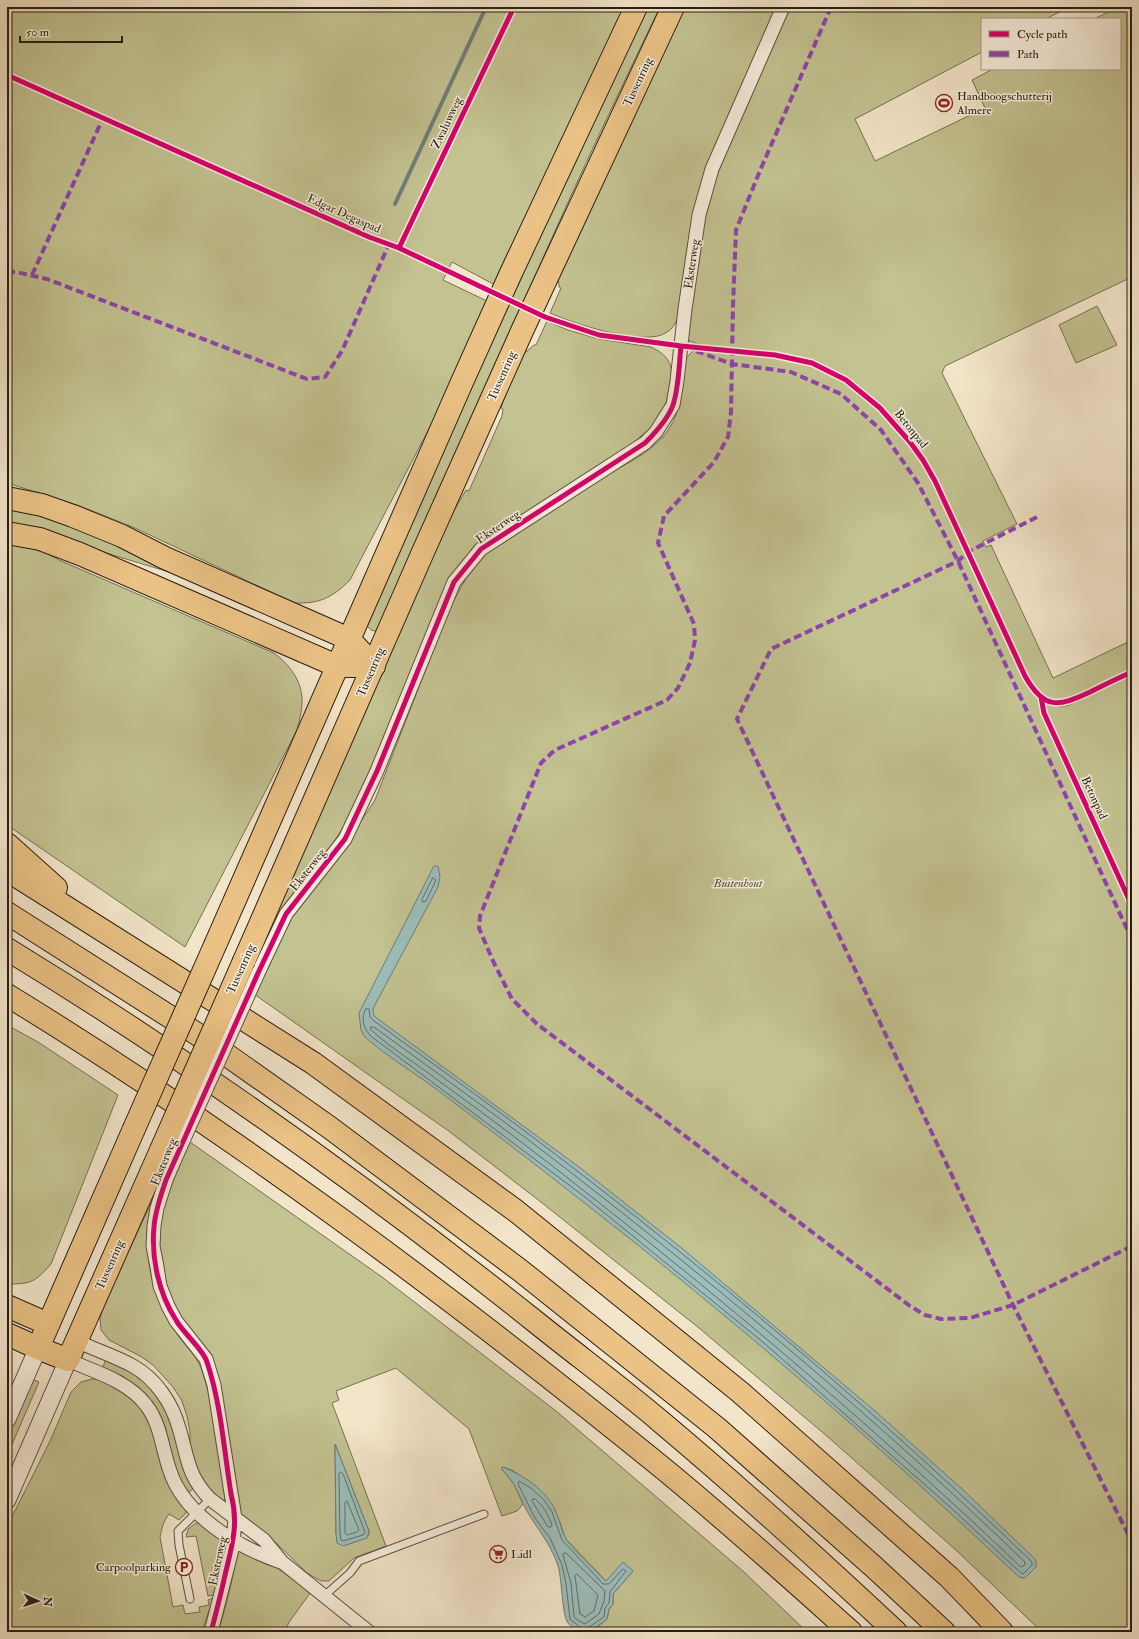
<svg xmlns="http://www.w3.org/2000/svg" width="1139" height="1639" viewBox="0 0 1139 1639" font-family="'IM FELL Double Pica',serif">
<rect width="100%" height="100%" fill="#f3e5ca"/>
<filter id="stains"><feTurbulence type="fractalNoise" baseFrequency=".005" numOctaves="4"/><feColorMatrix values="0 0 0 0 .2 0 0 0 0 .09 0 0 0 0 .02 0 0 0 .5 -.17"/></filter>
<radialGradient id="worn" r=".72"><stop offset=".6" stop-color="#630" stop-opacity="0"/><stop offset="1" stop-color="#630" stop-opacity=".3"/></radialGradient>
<path fill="#c3c291" stroke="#767052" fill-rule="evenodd" d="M7,7H625L495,285L452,262L443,280L487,301L432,423L350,580C332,598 319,604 294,603L135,528L80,506L7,483Z
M641,7H660C620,90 580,174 543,258C488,382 436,506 380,628L375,631L371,630L367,626L366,620Z
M677,7H776L714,150L678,318C675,323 673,329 667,332C646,348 572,323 550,313L561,288L559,287L558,270Z
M789,7H1069L1046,19H982V52L855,119L875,161L985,108L972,80L993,69H1120V19H1094L1118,7H1132V277L945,366L942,373L1017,524L983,541L986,547L991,545L1053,678L1132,640V668L1070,698L1057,700L1060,707L1069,705L1132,676V1632H1042L957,1551L828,1437L699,1328L541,1202L450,1132L254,994L293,914L346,844L375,800L447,615C455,598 464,580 475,565C484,553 497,546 508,538C541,514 576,494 611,473C630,462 657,448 669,429C682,409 683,382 685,359L694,350H697L698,344L687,340L697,250L710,193L722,163Z
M1097,306L1117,345L1076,363L1059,325Z
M547,321L568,330L599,339L651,347C672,357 674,368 670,390C667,401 663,412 657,422C651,430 640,435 634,443L472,551L463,560L451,578L369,777L350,816L327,853L287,901L275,919H272L446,524L466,490L469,491L502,416L503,409L501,408L507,388L519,358L534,345H536Z
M7,502L105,540L169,572L7,523Z
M7,544L41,550L59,560L274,653C290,665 303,682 302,703C302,712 299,721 297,730L185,947L7,825Z
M7,1025L38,1042L118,1095L51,1264C35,1282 32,1284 7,1284Z
M190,1142L382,1277L556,1411L744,1572L807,1632H600L597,1627L607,1619L609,1609L613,1604V1594L633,1571L606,1581L565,1538L560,1522L533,1485L512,1470L502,1467L501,1468L514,1484L523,1504L517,1511L502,1516L469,1429L396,1368L336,1391L339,1400L332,1403L386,1546L354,1558L329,1581H321L307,1573L272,1539L239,1514L235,1474L221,1397L171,1298L162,1270L159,1243L162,1212L168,1190ZM335,1444L369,1531V1535L336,1534Z
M154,1197C142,1248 147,1286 175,1331C182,1343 197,1356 201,1368C215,1408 219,1452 225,1494V1503L204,1487L190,1455V1432L187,1416L182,1401L173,1387L153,1365L140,1356L109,1340L101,1330L100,1319L104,1303Z
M106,1359L128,1368L149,1384L168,1408L195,1487L187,1494L176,1475L165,1427L158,1413L102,1369Z
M32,1379L39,1382L7,1456V1436Z
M92,1379H99L123,1390L143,1409L186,1510V1513L179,1520L169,1514C163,1522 162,1528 160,1537L173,1607L183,1605L185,1614L200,1612L199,1607L209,1605L208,1600L213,1598L202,1632H7V1527L51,1439L71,1392L81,1382Z
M196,1523H200L223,1538L222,1562L214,1595L208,1596L196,1536L186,1537L188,1529Z
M238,1546L280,1570L311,1592L289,1622L285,1632H218C227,1603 234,1575 238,1546Z"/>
<path fill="#9cbebc" stroke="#6e7e78" d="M434,866H438L440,877L438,887L376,1003L373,1009L374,1016L583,1170L684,1250L875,1411L961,1488L1036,1560V1567L1025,1578L1019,1577C879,1445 734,1319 582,1201C534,1163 485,1126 436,1089C412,1071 386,1056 364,1036L361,1030L359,1013Z
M335,1444L369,1531L367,1538L343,1546L337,1543L336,1534Z
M502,1467C522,1474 546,1490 555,1510C560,1519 561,1531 566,1539C577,1554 593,1568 606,1581L623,1562L633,1571L613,1594V1604L609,1609L607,1619C595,1629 580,1638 568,1623C562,1616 562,1578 558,1566C552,1548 543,1536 533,1521C525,1510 521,1497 514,1485C511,1479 506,1474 501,1468Z"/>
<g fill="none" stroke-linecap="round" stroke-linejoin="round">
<path stroke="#626e67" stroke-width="1" d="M433,878L436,880L426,901L423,902L422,900Z
M366,1009H369L370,1017L374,1021C443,1071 513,1121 581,1174C738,1295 889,1424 1032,1562V1565L1023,1574L1021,1573L949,1506L764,1343L585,1197L436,1085L372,1037C364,1030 360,1018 366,1009Z
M371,1027H374C442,1077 512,1126 578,1178C733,1299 884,1426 1025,1562V1565L1021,1567C882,1435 738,1311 588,1194C539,1155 489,1117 439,1081C417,1064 392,1049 371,1030Z
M341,1472L343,1474L365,1532L363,1535L343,1541L341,1540L340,1534L339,1474Z
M533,1499H535C544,1506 548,1515 552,1525L551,1527H548L532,1501Z
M347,1501L359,1530L357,1532L347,1535L345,1533V1503Z
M564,1553H566L605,1591L604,1601L599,1614L585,1624L579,1621L574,1617L571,1583L563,1555Z
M577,1574L598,1595L594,1611L585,1617L580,1614L575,1576Z
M582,1632L581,1628L570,1619L566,1584L562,1565L550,1538L535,1518L518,1484L519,1481L531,1488L544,1500L552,1512L562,1540L603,1584H609L623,1569L626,1571L610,1592L609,1603L605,1608L604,1617L589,1627L587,1632"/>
<path stroke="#6e7e78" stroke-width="4" d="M395,204L486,7"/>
<g stroke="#5b5040" stroke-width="9">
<path id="service" d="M324,1596L350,1573L359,1561L484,1514
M190,1599L179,1545L178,1531L210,1499"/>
</g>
<g stroke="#5b5040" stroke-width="15">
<path id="minor" d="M259,971L286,914L345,839L377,771L454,582L481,549L645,443L656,432L673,405L677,381L685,309L699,215L712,169L783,7
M175,1159L166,1180L157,1208L154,1226L153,1246L157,1267L160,1286L168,1306L176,1321L206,1359L214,1385L235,1518L233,1546L211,1632
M77,1341C95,1350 115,1356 133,1366C156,1379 172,1403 179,1428C188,1458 187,1475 210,1499L264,1540L282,1562L369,1632
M68,1360C95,1372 128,1381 146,1405C161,1424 162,1449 170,1471C184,1515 239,1548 281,1562"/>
</g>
<g stroke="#5b5040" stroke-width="19">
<path id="tertiary" d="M7,1419L38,1348
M7,1500L68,1360"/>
</g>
<g stroke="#281e12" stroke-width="24">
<path id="trunk" d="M216,943L462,382L511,273L636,7
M244,961L423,552L522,331L673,7
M133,1131L38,1348L68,1360L161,1150"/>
</g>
<g stroke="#281e12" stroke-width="24">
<path id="motorway" d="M7,498L42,505L73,516L122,536L165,558L349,639L374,666
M7,533L40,539L80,554L337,666H374
M7,844L56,888
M7,870L313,1063L516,1211L740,1392L949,1577L1002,1632
M7,913L197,1034L329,1127L521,1271L717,1428L874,1567L944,1632
M7,949C192,1062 368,1188 537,1323C578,1356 620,1387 660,1421C741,1489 819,1560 896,1632
M7,995C234,1134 448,1294 654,1461C722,1516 786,1574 851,1632
M7,1306L48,1324
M7,1334L38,1348"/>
</g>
<use href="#service" stroke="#f7eedd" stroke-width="7"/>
<use href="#minor" stroke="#f7eedd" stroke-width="13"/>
<use href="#tertiary" stroke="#f7eedd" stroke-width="17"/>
<use href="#trunk" stroke="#eac285" stroke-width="22"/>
<use href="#motorway" stroke="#eac285" stroke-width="22"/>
<g stroke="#5b5040" stroke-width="15" stroke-linecap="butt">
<path id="minor-bridge" d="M175,1159L259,971"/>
</g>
<g stroke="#281e12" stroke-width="24" stroke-linecap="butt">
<path id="trunk-bridge" d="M133,1131L216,943
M161,1150L244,961"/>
</g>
<use href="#minor-bridge" stroke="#f7eedd" stroke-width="13"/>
<use href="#trunk-bridge" stroke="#eac285" stroke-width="22"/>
<path stroke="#8e44ad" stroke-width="4" stroke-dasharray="8 4" stroke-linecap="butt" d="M831,7L759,173L736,230L733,306L731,412L728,437L714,462L664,516L658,543L694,624L695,640L690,663L678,688L667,700L555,750L541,763L480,916L479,928L493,961L512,999L537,1024L910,1306L925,1315L941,1319L970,1318L1013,1305L1132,1246
M7,272H16L47,279L307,379L325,377L342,351L389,244
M32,275L103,118
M696,351L732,364L791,372L841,394L881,430L918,483L958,561L1132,940
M1037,517L968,552L958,561L771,649L737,719L1013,1305L1132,1542"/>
<g stroke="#f7eedd" stroke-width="8">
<path id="cycleway" d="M7,75L369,237L399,248L545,317L599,335L681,346L775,355L812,363L846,380L880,408L910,442L923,460L935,481L1025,676C1044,710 1058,707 1090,692C1104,685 1118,678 1132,672
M399,248L514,7
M1041,697L1044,713L1132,906
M211,1632C216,1613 221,1594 225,1575C232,1546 239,1524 231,1494C224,1450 221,1404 207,1362C203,1349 183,1333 176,1320C159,1294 151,1258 154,1227C155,1211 161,1195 166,1180L259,971L286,914L345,839L377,771L454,582L481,549L645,443C656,432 668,419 673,405C679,387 679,365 681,346"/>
</g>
<use href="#cycleway" stroke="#d6006c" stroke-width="5"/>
</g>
<defs>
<g id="stadium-ring" transform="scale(0.9)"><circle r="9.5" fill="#f7eedd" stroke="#8f2418" stroke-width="1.5"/><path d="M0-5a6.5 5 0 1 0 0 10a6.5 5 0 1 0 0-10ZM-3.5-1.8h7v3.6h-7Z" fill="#8f2418"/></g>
<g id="supermarket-ring" transform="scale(0.9)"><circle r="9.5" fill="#f7eedd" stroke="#8f2418" stroke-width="1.5"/><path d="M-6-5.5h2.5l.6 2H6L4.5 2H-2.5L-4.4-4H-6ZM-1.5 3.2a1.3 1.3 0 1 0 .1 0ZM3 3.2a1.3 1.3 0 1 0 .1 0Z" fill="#8f2418"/></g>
<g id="parking-ring" transform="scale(0.9)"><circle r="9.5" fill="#f7eedd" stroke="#8f2418" stroke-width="1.5"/><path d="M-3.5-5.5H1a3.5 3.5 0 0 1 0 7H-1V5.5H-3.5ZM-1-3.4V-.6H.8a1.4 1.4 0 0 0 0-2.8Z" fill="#8f2418"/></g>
</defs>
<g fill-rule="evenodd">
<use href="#stadium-ring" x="944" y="103"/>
<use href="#supermarket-ring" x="498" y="1554"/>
<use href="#parking-ring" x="184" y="1567"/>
</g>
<g text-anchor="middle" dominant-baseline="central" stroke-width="3" stroke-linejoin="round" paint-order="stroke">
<g font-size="12" fill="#281e12" stroke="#f7eedd">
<text transform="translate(638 82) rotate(-65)">Tussenring</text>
<text transform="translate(447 123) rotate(-65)">Zwaluwweg</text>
<text transform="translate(344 214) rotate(24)">Edgar Degaspad</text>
<text transform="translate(692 264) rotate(-82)">Eksterweg</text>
<text transform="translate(502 376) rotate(-66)">Tussenring</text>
<text transform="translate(911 429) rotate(51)">Betonpad</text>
<text transform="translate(498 527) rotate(-34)">Eksterweg</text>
<text transform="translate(371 672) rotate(-67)">Tussenring</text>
<text transform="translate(1094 798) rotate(65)">Betonpad</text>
<text transform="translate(308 870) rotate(-52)">Eksterweg</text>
<text transform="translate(241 969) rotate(-66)">Tussenring</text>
<text transform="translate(164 1162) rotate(-68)">Eksterweg</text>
<text transform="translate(110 1265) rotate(-66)">Tussenring</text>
<text transform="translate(218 1561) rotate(-78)">Eksterweg</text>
</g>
<g font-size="12" fill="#281e12" stroke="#f7eedd" text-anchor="start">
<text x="957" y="96">Handboogschutterij<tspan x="957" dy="14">Almere</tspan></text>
<text x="511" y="1554">Lidl</text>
<text x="171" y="1567" text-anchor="end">Carpoolparking</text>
</g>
<g font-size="12" font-style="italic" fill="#564f38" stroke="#f7eedd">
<text x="738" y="883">Buitenhout</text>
</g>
</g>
<rect width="1139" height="1639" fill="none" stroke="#f3e5ca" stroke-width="24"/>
<rect x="8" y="8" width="1123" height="1623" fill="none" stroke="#281e12" stroke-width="2"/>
<rect x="12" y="12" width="1115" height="1615" fill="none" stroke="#281e12"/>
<rect x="981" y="18" width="140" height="52" fill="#f7eedd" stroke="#a49b8c"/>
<rect x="989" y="31" width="20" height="6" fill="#d6006c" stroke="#a49b8c"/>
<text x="1017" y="38" font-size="12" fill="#281e12">Cycle path</text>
<rect x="989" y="51" width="20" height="6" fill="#8e44ad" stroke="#a49b8c"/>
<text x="1017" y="58" font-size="12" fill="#281e12">Path</text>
<g transform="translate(38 1601) rotate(93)" stroke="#f7eedd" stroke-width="3" paint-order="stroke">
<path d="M0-3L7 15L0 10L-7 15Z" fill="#281e12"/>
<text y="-6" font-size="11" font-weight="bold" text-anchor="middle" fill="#281e12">N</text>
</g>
<path d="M20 36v6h102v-6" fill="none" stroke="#281e12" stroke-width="2"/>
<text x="26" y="36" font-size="12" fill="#281e12" stroke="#f7eedd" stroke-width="3" paint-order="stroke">50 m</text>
<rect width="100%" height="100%" filter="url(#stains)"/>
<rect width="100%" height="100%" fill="url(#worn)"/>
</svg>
